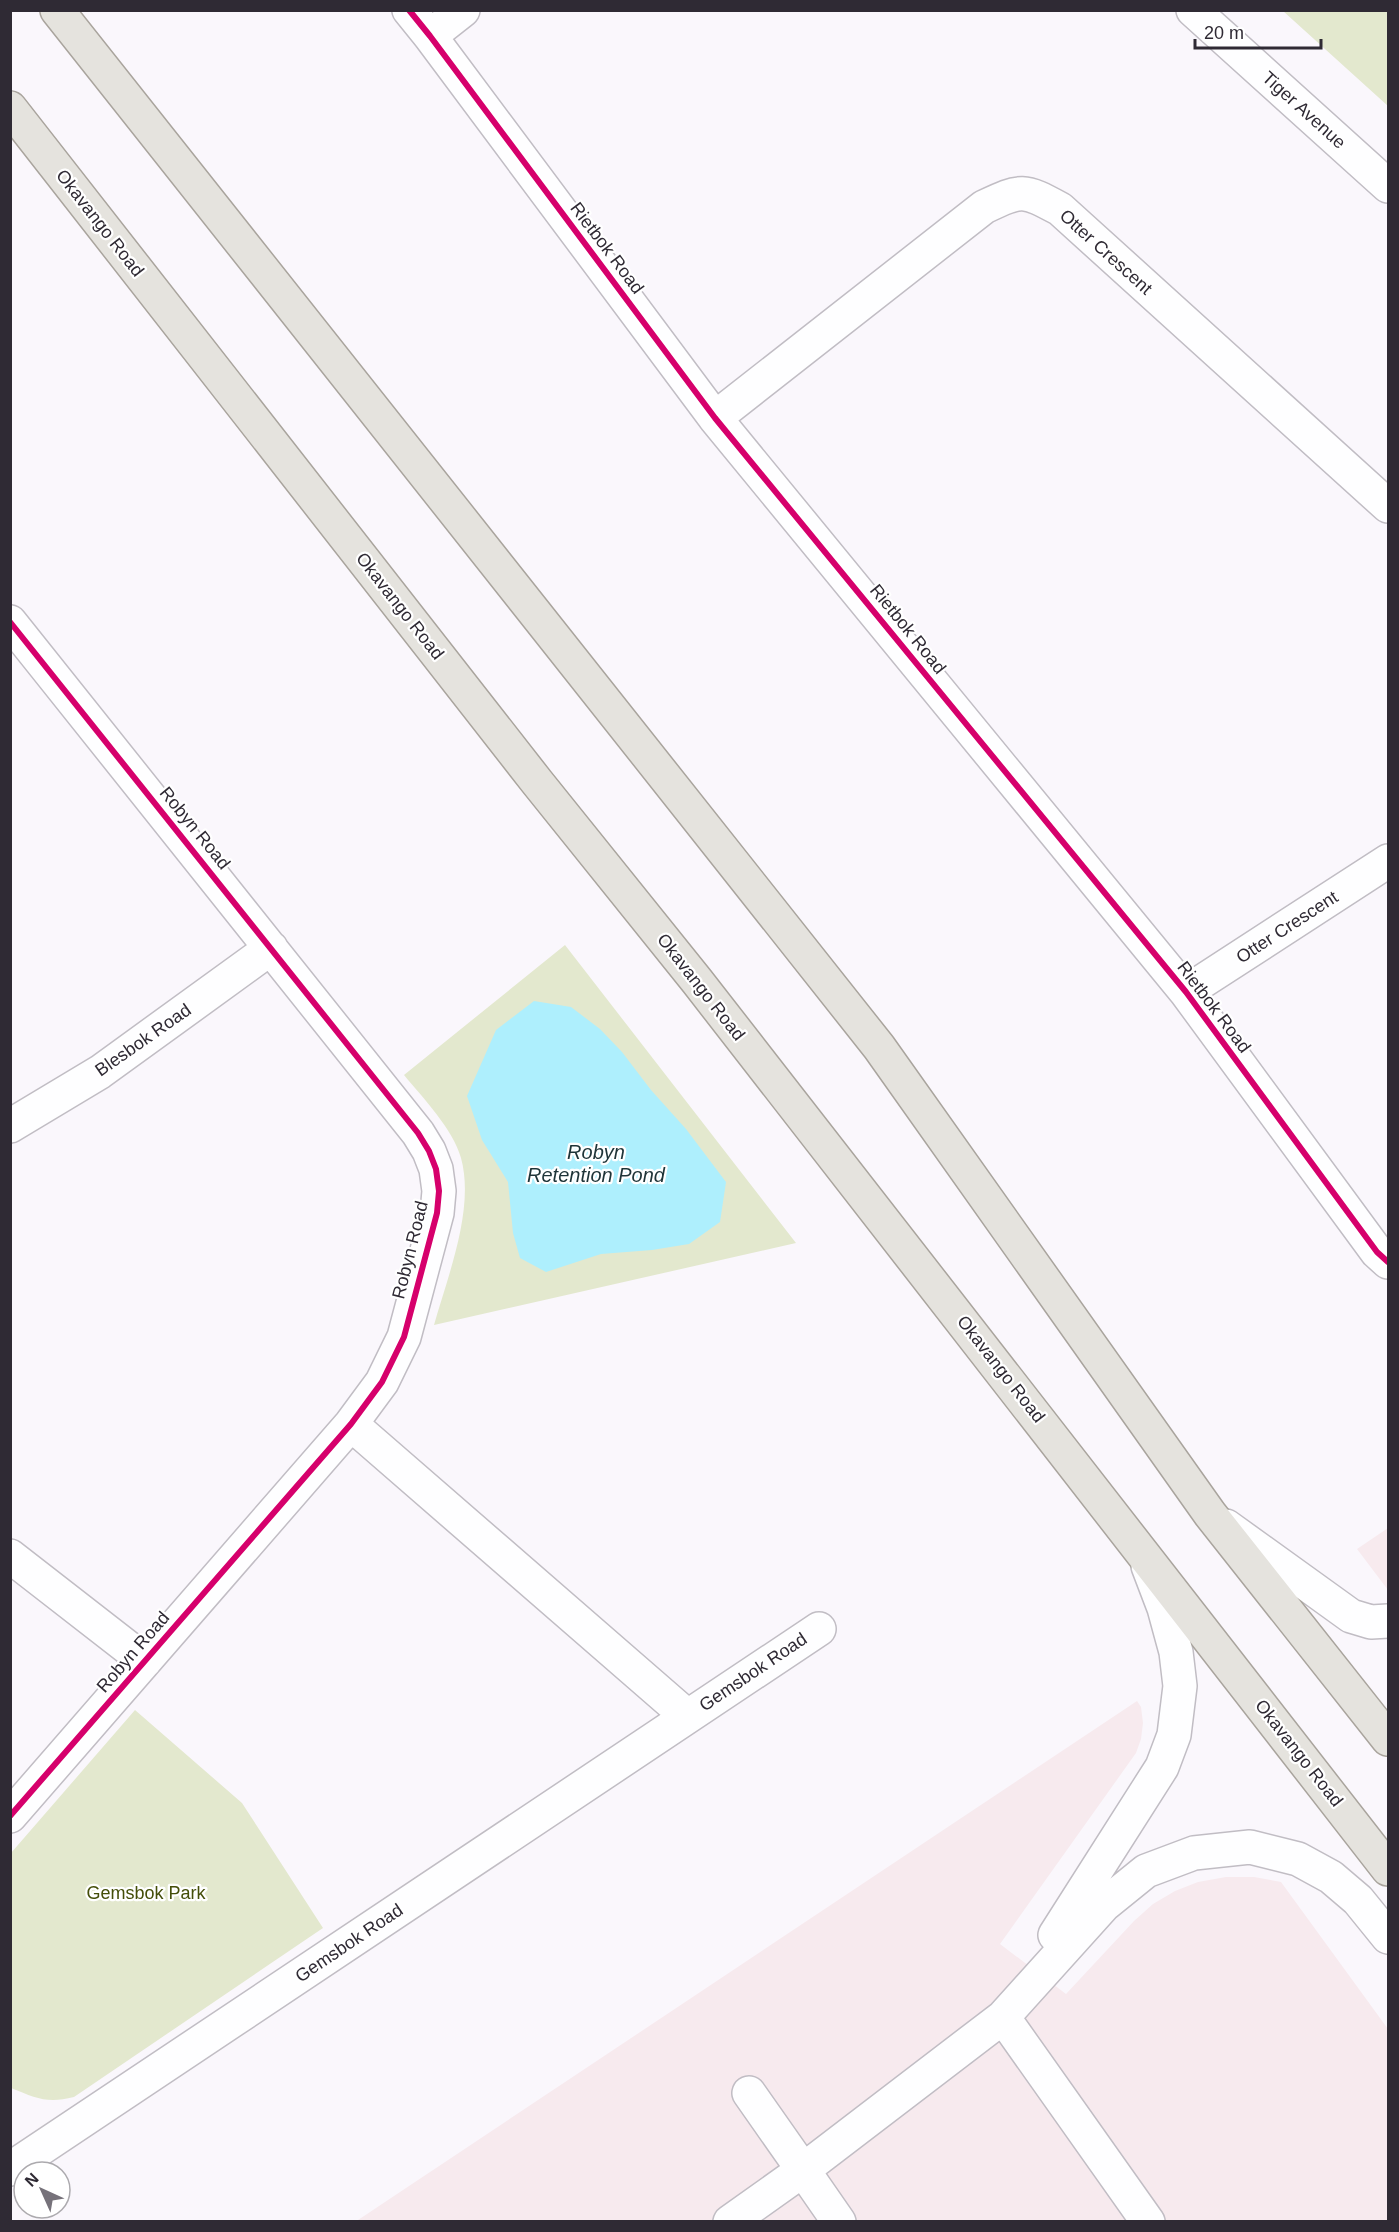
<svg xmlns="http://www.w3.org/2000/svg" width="1399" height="2232" viewBox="0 0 1399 2232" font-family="Arial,sans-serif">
<rect width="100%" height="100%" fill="#faf7fc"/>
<path fill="#f7eaee" d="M1388,1528V1590L1357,1549Z
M1137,1701L1141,1707L1143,1723L1141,1739L1136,1753L1000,1944L1066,1994L1134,1921L1153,1904L1175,1891L1198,1882L1226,1877H1254L1281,1882L1388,2029V2221L355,2222Z"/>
<path fill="#e3e8ce" d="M1283,11H1388V106Z
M565,945L796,1243L434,1325C448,1275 475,1209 461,1158C453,1129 423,1098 404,1075Z
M135,1710L242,1803L323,1928L74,2097C47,2104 36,2098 11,2088V1853Z"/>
<path fill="#aeeffd" d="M534,1001L571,1007L600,1029L622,1052L651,1090L686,1129L726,1182L720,1222L689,1244L652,1250L601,1254L546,1272L520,1258L513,1233L508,1182L482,1140L467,1096L496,1030Z"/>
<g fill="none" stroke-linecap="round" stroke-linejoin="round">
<g stroke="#c1bdc4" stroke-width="36">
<path id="minor" d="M409,10L430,36L715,418L1186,992L1377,1252L1388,1262
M1193,10L1388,186
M430,36L463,10
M715,418L984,207C1022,189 1023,189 1060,209L1388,506
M10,622L418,1133L429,1151L436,1169L439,1191L437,1213L404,1337L382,1382L351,1424L10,1816
M1186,992L1388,861
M10,1126L100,1072L271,948
M351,1424L687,1716
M1226,1526L1351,1616L1371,1622L1388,1621
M10,1556L145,1661
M1055,1935L1162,1767L1174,1735L1180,1686L1176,1652L1164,1608L1148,1566
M1003,2017L1148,2222
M10,2169L819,1629
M730,2222L803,2170L749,2093
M839,2222L803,2170L1003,2017L1104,1905L1146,1871L1194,1853L1250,1847L1298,1859L1331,1877L1358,1900L1388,1937"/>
</g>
<g stroke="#a9a49d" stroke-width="36">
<path id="major" d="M57,10L879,1047L1210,1514L1388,1739
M10,108L537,782L697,981L1388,1869"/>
</g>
<use href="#minor" stroke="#fefeff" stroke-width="33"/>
<use href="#major" stroke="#e5e3de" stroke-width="33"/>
<g stroke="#fff" stroke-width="10">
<path id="cycleway" d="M409,10L430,36L715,418L1186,992L1377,1252L1388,1262
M10,622L418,1133L429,1151L436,1169L439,1191L437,1213L404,1337L382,1382L351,1424L10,1816"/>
</g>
<use href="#cycleway" stroke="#d6006c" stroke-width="6"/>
</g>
<g text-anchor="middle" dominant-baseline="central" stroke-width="4.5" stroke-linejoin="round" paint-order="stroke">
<g font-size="18" fill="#2f2a34" stroke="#fff">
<text transform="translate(1304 110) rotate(42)">Tiger Avenue</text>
<text transform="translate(100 223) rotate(52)">Okavango Road</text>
<text transform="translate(607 248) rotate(53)">Rietbok Road</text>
<text transform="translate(1106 252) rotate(42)">Otter Crescent</text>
<text transform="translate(400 606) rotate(52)">Okavango Road</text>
<text transform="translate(908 629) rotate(51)">Rietbok Road</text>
<text transform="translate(195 828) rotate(51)">Robyn Road</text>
<text transform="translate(1287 927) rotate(-33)">Otter Crescent</text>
<text transform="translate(701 987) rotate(52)">Okavango Road</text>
<text transform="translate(1214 1007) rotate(53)">Rietbok Road</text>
<text transform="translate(143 1040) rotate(-35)">Blesbok Road</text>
<text transform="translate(410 1250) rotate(-76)">Robyn Road</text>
<text transform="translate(1001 1369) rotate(52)">Okavango Road</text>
<text transform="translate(133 1652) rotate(-49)">Robyn Road</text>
<text transform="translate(753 1672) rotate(-34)">Gemsbok Road</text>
<text transform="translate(1299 1753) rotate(52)">Okavango Road</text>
<text transform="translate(349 1943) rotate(-34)">Gemsbok Road</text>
</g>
<g font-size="18" fill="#444e09" stroke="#fff">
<text x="146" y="1893">Gemsbok Park</text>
</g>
<g font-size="20" font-style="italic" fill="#1e3438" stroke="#fff">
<text x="596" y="1152">Robyn<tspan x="596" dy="23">Retention Pond</tspan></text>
</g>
</g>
<rect width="1399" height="2232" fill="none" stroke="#2f2a34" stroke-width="24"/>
<g transform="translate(42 2190) rotate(315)"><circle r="28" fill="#ffffff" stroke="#acaaae" stroke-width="1.5"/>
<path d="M0-4.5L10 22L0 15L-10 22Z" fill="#76727a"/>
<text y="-9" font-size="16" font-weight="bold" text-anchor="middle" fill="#2f2a34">N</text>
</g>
<path d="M1195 39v9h126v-9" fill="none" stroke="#2f2a34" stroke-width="3"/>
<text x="1204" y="39" font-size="18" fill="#2f2a34" stroke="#ffffff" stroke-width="4.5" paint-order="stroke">20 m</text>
</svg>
